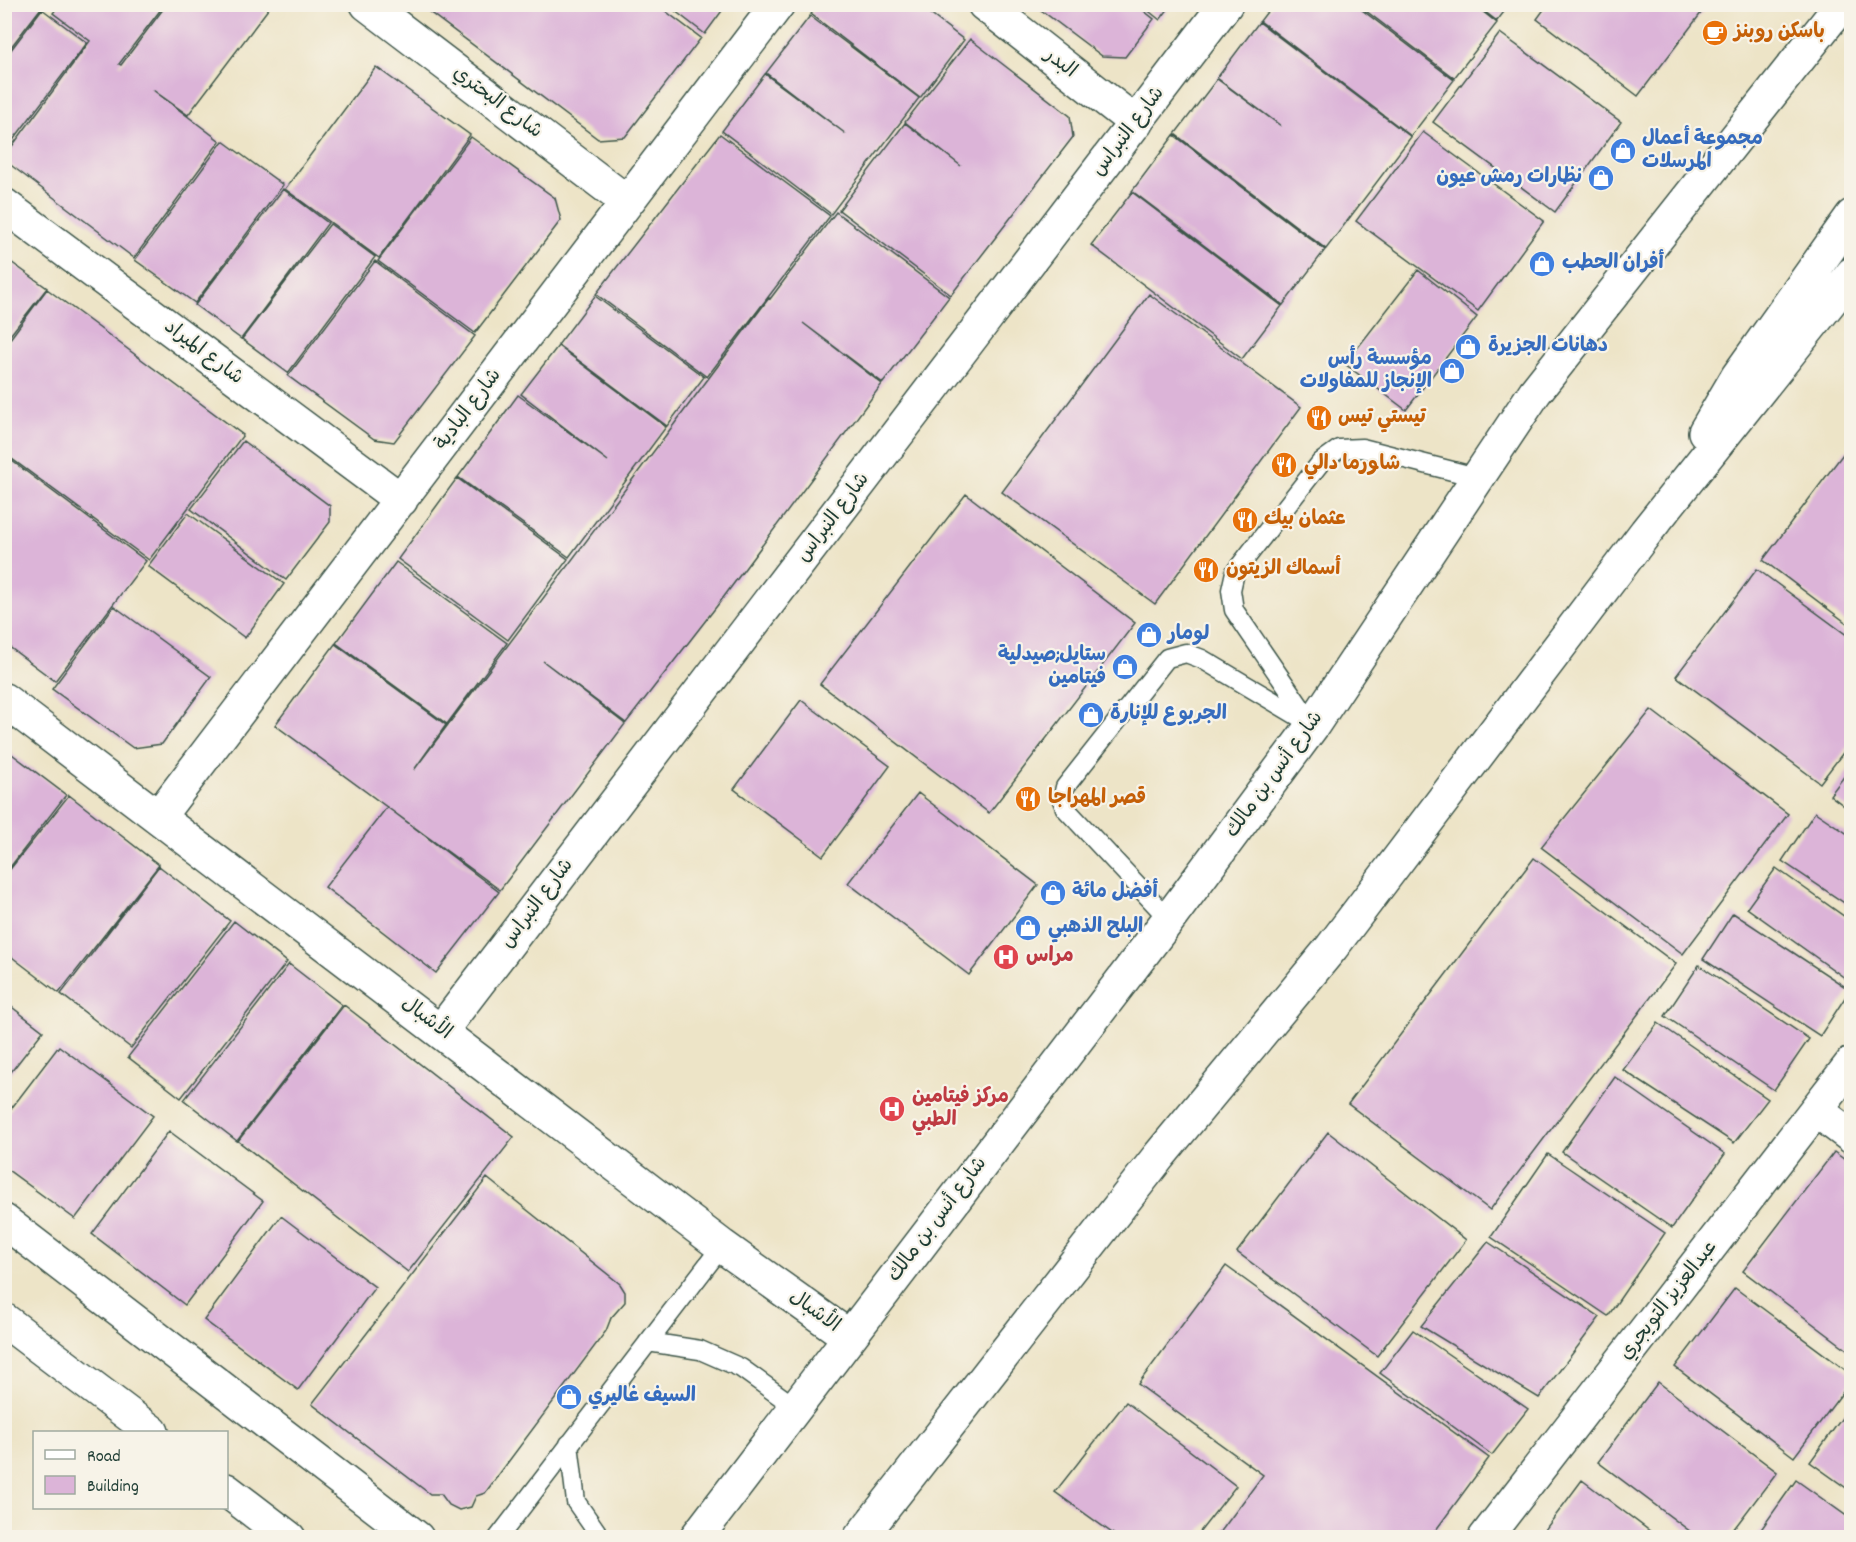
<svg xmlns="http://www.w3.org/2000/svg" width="1856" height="1542" viewBox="0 0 1856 1542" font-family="Dekko,'Playpen Sans Arabic',sans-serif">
<rect width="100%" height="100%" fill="#f7f3e8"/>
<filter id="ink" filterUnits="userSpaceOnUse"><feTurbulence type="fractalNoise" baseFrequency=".0167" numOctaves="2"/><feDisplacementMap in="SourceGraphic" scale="12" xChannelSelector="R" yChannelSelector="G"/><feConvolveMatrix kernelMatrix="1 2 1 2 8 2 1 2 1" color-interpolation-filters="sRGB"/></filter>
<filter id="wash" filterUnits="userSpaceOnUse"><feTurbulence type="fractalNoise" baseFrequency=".008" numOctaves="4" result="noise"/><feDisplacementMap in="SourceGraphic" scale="24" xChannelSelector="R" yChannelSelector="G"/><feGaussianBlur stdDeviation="1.35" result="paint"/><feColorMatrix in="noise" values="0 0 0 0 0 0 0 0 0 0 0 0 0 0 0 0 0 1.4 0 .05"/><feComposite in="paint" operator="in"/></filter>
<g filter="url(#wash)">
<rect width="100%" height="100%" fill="#ede4c7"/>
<g id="blocks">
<path fill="#dcb4d8" d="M4,4H36L41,8L4,56Z
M60,4H165L119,64L121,65L167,4H272L188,115L153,90L220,141L134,258L4,160V157L90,41L53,13Z
M427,4H656L701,38L625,137L598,139L424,8Z
M666,4H727L705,34Z
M819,4H917L964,40L920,98L811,14Z
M1033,4H1135L1154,19L1125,57L1102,56Z
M1140,4H1172L1160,20Z
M1273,4H1354L1454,80L1411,136L1260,21Z
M1357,4H1473L1497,23L1454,78Z
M1475,4H1510L1497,21Z
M1548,4H1708L1638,96L1537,19Z
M42,9L87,43L4,152V59Z
M810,16L919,98L831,214L722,131L765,74L846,134L766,73Z
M1259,22L1411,137L1326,249L1175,134L1217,79L1281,126L1217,78Z
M1500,33L1621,122L1555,212L1433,122Z
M970,39L1070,116L1073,137L951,295L839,210L905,123L961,166L905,122Z
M376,67L470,135L379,258L285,189Z
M1423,132L1544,221L1478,311L1356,221Z
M720,134L830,216L707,377L596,294Z
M1174,135L1325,250L1283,305L1132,191Z
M471,137L555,198L561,220L475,333L378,261Z
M223,141L283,185L195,303L135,260Z
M283,189L328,223L241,339L195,305Z
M1132,192L1282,306L1242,359L1091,245Z
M836,212L949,297L883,383L803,323L882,384L720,602L626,723L543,661L625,724L500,890L275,725L335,644L446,725L414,770L769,298L770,299Z
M330,224L375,257L288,373L242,339Z
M4,257L47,288L4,343Z
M375,261L475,336L394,442L374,439L288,376Z
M1418,270L1477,317L1406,410L1345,364Z
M47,289L243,435L149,560L4,453V347Z
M1149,294L1301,407L1155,604L1002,492Z
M595,296L704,377L667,426L558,345Z
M558,346L666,427L569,557L458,477L518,395L608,461L521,394Z
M243,441L330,506V522L286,580L191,509Z
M1846,450L1852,454V627L1763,560Z
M4,455L146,561L55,681L4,643Z
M457,478L568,559L508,640L398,559Z
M966,494L1135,623L989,813L820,684Z
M188,513L284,584L245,638L148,566Z
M396,562L507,643L447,724L336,643Z
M1757,569L1852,639V741L1820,783L1676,676Z
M114,606L211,677L162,744L133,748L52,689Z
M801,700L890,766L823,856L734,789Z
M1651,710L1788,814L1683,954L1541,847Z
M4,748L66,795L4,875Z
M1852,766V812L1830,795Z
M918,793L1038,885L969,975L848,883Z
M69,795L159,865L59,993L4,951V877Z
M387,807L499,892L436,973L325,887Z
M1815,812L1852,837V908L1782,861Z
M1534,858L1676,964L1490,1210L1348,1104Z
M159,866L230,921L131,1048L61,994Z
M1776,868L1852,922V983L1747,908Z
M1733,913L1850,990L1820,1036L1703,959Z
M234,921L287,962L181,1098L128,1057Z
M289,964L342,1005L237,1141L184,1100Z
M1699,965L1809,1039L1774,1090L1665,1016Z
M4,1001L43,1031L4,1081Z
M344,1005L514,1137L408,1272L238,1141Z
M1658,1023L1768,1099L1734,1143L1623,1070Z
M59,1046L153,1116L75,1219L4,1167V1118Z
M1615,1077L1725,1154L1672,1228L1562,1152Z
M169,1131L263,1201L185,1305L92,1234Z
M1328,1132L1466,1240L1377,1356L1237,1252Z
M1834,1152L1852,1165V1353L1743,1271Z
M1548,1154L1665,1233L1608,1316L1491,1237Z
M487,1178L620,1284L625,1292V1302L611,1318L606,1331L485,1493L476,1496L471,1507L459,1510L449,1505L441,1494H430L312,1404Z
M281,1216L375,1287L298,1390L204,1320Z
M1488,1242L1600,1317L1539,1398L1421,1326Z
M1226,1266L1489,1458L1430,1538H1216L1263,1475L1138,1384Z
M1735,1288L1852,1375V1380L1794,1457L1675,1367Z
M1413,1330L1528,1409L1492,1455L1380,1373Z
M1658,1382L1777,1472L1727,1538H1699L1598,1462Z
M1126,1402L1236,1486L1195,1538H1119L1055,1492Z
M1852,1404V1492L1810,1462Z
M1582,1480L1659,1538H1539Z
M1796,1480L1852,1520V1538H1755Z"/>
</g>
</g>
<g filter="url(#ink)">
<use href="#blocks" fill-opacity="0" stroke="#3e564a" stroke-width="1.5"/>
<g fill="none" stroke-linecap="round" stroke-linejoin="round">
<g stroke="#3e564a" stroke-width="21">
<path id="lane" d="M1310,721L1234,610L1231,590L1235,572L1321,462L1339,449L1362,448L1480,478
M1169,919L1065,808L1062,800L1065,787L1167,658L1186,653L1202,659L1313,725
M648,1342L700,1350L741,1368L795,1407
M569,1444L576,1502L601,1538
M498,1538L722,1246"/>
</g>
<g stroke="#3e564a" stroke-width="36">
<path id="street" d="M367,4L627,202
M984,4L1136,123
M4,205L401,500
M4,700L722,1246L848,1336
M159,816L778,4
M441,1031L1226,4
M1816,1110L1852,1137
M1485,1538L1852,1063"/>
</g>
<g stroke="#3e564a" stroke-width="36">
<path id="secondary" d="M4,1221L417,1538
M4,1320L152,1432
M226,1490L289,1538"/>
</g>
<g stroke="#3e564a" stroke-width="36">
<path id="primary" d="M1705,432L1738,376L1852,216
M696,1538L1169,919L1313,725L1535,392L1842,4
M860,1538L1159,1156L1332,947L1646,532L1852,274"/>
</g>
<use href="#lane" stroke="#fff" stroke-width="18"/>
<use href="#street" stroke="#fff" stroke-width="33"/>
<use href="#secondary" stroke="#fff" stroke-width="33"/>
<use href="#primary" stroke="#fff" stroke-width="33"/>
</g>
</g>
<defs>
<g id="cafe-disc" transform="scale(1.35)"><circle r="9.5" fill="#e8710a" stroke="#f7f3e8"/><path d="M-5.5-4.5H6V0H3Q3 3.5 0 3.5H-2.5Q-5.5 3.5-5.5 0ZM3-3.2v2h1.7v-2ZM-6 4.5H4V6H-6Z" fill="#fff"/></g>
<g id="shop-disc" transform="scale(1.35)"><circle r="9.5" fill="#3f7fe0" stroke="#f7f3e8"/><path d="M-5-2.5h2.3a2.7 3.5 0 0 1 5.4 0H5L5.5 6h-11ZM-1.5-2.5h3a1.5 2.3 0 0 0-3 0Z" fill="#fff"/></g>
<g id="restaurant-disc" transform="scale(1.35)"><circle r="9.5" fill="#e8710a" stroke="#f7f3e8"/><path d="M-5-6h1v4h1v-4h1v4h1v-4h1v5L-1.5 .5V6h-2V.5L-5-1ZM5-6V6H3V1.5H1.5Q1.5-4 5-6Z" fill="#fff"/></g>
<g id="hospital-disc" transform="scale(1.35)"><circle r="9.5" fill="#e0444e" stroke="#f7f3e8"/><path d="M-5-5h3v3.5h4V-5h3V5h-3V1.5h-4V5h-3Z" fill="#fff"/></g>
</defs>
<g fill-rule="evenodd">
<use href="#cafe-disc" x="1715" y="33"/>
<use href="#shop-disc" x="1623" y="151"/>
<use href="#shop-disc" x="1601" y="178"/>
<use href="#shop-disc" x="1542" y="264"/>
<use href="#shop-disc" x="1468" y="347"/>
<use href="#shop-disc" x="1452" y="371"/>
<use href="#restaurant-disc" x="1319" y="418"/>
<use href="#restaurant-disc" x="1284" y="465"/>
<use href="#restaurant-disc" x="1245" y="520"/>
<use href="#restaurant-disc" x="1206" y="570"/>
<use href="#shop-disc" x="1149" y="635"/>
<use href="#shop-disc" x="1125" y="667"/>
<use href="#shop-disc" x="1091" y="715"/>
<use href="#restaurant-disc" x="1028" y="799"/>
<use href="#shop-disc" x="1053" y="893"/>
<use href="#shop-disc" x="1028" y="928"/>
<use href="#hospital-disc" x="1006" y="957"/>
<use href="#hospital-disc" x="892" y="1109"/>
<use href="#shop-disc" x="569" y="1397"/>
</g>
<g text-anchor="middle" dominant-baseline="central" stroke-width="4.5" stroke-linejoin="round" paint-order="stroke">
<g font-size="20" font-weight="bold" fill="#c56008" stroke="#f7f3e8" text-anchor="start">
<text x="1734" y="33">باسكن روبنز</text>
<text x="1338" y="418">تيستي تيس</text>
<text x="1304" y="465">شاورما دالي</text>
<text x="1264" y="520">عثمان بيك</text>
<text x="1226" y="570">أسماك الزيتون</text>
<text x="1048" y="799">قصر المهراجا</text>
</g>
<g font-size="20" fill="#1f3d34" stroke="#f7f3e8">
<text transform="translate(1060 64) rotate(38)">البدر</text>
<text transform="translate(497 103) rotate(37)">شارع البحتري</text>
<text transform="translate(1129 132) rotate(-53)">شارع النبراس</text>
<text transform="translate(203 353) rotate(37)">شارع الميراد</text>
<text transform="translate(469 410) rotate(-53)">شارع البادية</text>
<text transform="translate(834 518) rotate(-53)">شارع النبراس</text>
<text transform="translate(1275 775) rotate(-54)">شارع أنس بن مالك</text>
<text transform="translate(538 904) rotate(-53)">شارع النبراس</text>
<text transform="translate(426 1019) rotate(37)">الأشبال</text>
<text transform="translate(938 1220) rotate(-53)">شارع أنس بن مالك</text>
<text transform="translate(1669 1301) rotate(-52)">عبدالعزيز التويجري</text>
<text transform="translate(814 1312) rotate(36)">الأشبال</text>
</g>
<g font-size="20" font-weight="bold" fill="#366cbe" stroke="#f7f3e8" text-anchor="start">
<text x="1642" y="140">مجموعة أعمال<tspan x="1642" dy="23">المرسلات</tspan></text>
<text x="1582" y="178" text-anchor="end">نظارات رمش عيون</text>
<text x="1562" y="264">أفران الحطب</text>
<text x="1488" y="347">دهانات الجزيرة</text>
<text x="1432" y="360" text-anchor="end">مؤسسة رأس<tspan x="1432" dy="23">الإنجاز للمفاولات</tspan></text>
<text x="1168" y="635">لومار</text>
<text x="1106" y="656" text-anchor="end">ستايل;صيدلية<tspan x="1106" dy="23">فيتامين</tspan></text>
<text x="1110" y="715">الجربوع للإنارة</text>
<text x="1072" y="893">أفضل مائة</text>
<text x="1048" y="928">البلح الذهبي</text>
<text x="588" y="1397">السيف غاليري</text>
</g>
<g font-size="20" font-weight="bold" fill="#be3a42" stroke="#f7f3e8" text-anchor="start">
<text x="1026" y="957">مراس</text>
<text x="912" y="1098">مركز فيتامين<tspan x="912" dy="23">الطبي</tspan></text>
</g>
</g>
<rect width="1856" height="1542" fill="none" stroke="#f7f3e8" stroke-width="24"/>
<rect x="33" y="1431" width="195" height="78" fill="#f7f3e8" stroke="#a1aaa0" stroke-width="1.5"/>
<rect x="45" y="1450" width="30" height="9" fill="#ffffff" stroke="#a1aaa0" stroke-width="1.5"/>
<text x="87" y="1461" font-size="18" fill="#1f3d34">Road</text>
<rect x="45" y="1476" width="30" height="18" fill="#dcb4d8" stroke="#a1aaa0" stroke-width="1.5"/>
<text x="87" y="1491" font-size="18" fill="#1f3d34">Building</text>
</svg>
